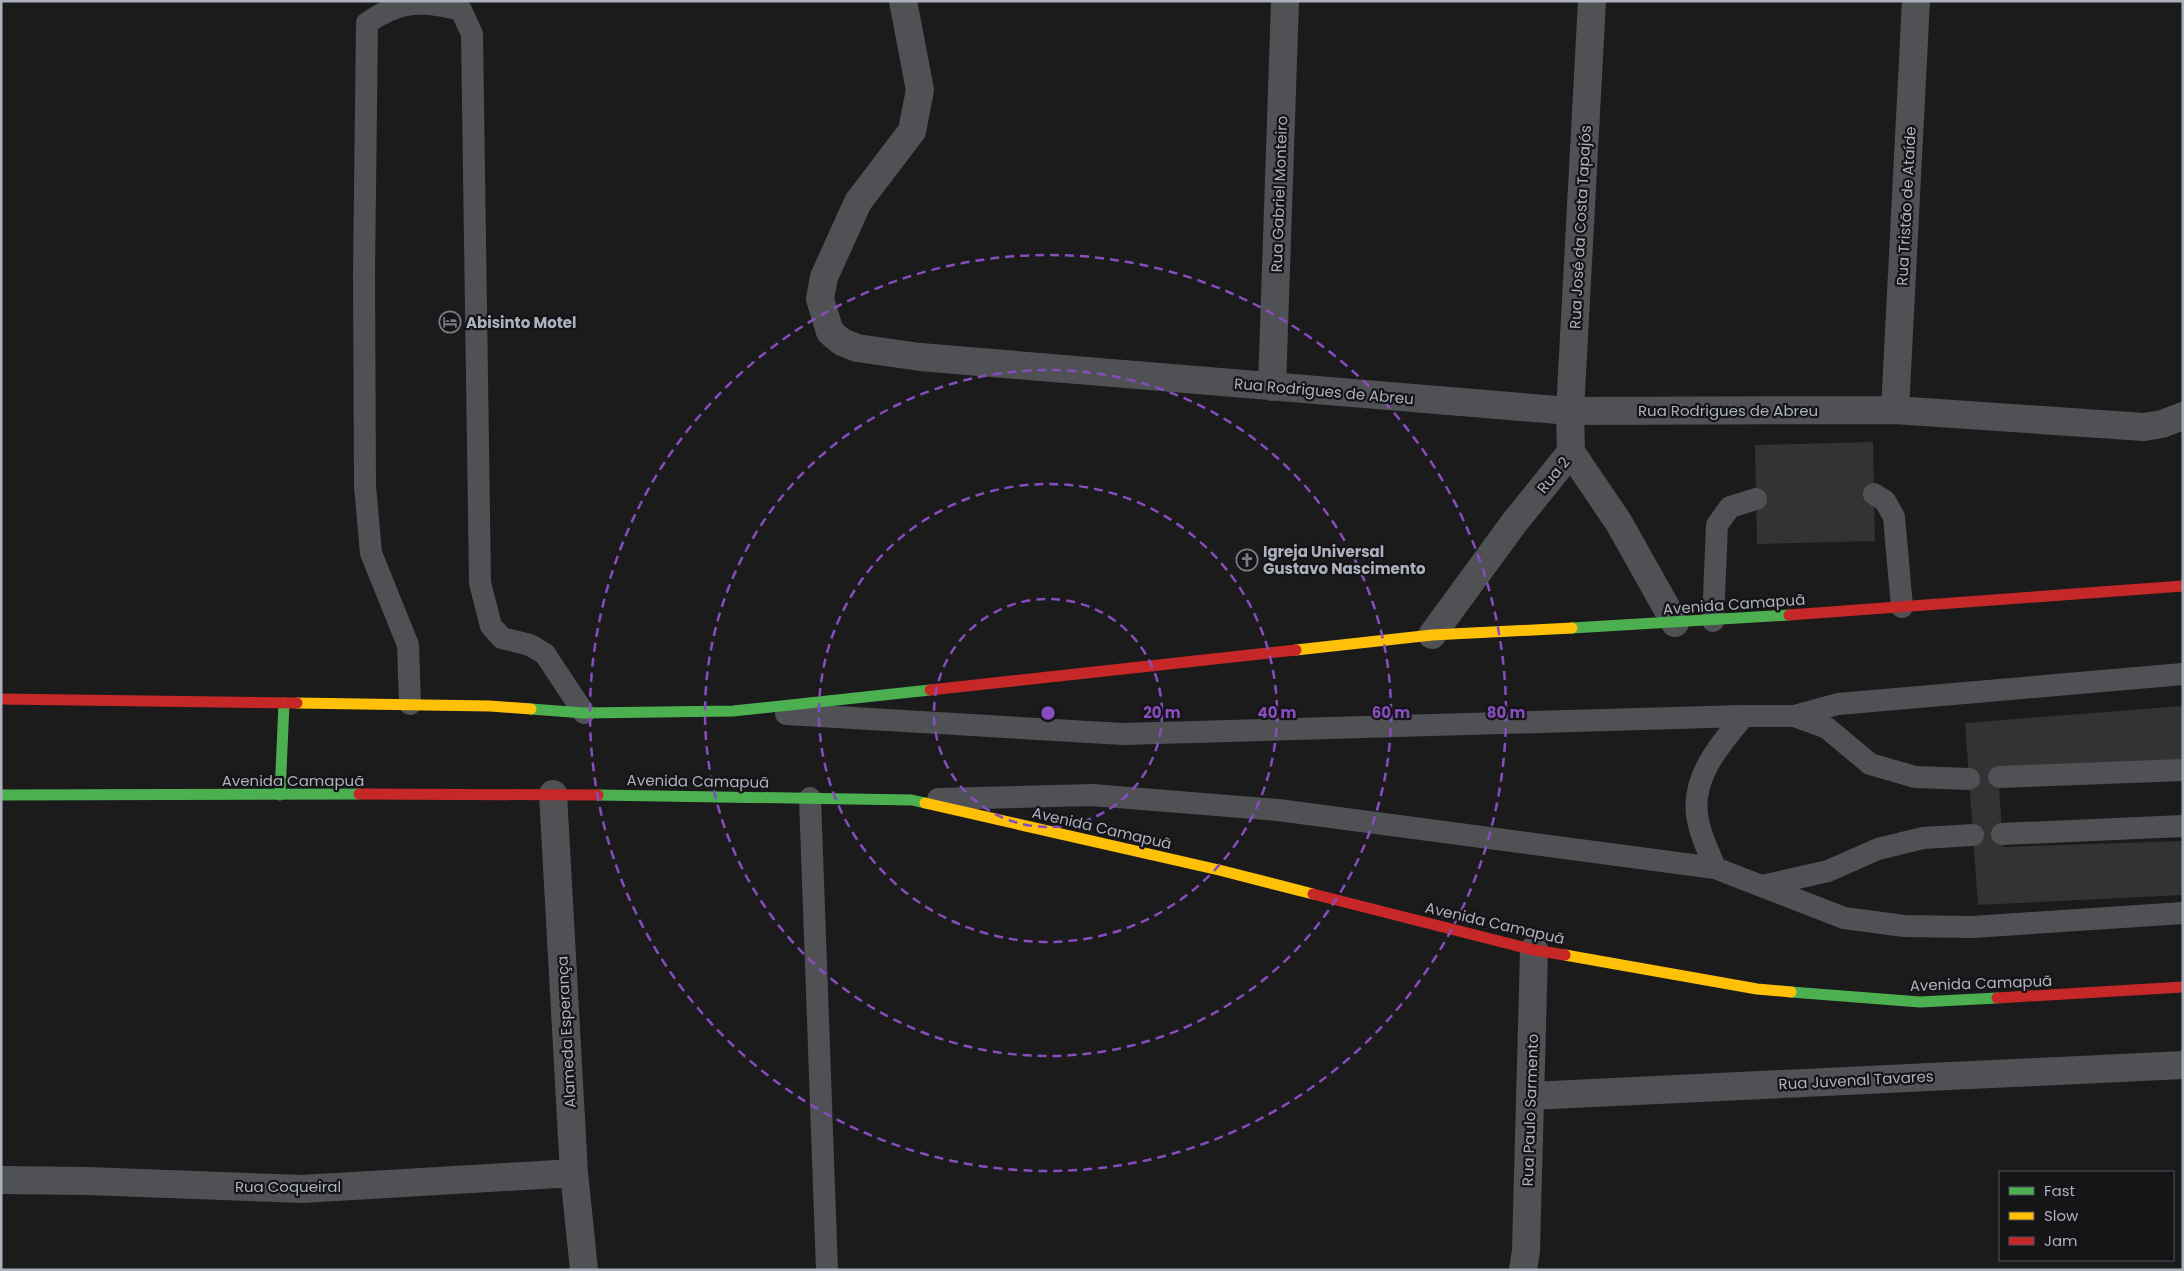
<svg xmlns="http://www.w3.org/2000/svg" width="2184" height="1271" viewBox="0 0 2184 1271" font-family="Poppins,sans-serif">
<rect width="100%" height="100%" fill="#1b1b1c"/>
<path fill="#333334" d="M1873,442L1875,541L1757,544L1755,445Z
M2183,706V763L1998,772L2003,847L2183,841V895L1978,905L1965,723Z"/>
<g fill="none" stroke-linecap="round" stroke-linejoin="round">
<path stroke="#4f5155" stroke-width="22" d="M1874,494L1885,501L1894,517L1902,607
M1713,621L1717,525L1730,507L1756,499
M410,704L408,645L371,553L365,486L364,274L367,23C400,0 423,0 461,10L472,34L480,583L491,626L502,638L530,645L545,654L584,713
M786,714L1123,734L1744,716
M1794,716L1838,704L2183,674
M1999,777L2183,770
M810,798L827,1270
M938,799L1092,795L1278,810L1715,868L1844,918L1904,926L1972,927L2183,913
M2002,834L2183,826
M1715,868C1710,854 1702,839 1699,825C1687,783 1718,746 1744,716H1794L1827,728L1870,764L1915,777L1969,779
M1762,886L1828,871L1878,849L1923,838L1973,835"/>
<path stroke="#4f5155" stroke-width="28" d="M903,1L920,90L912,131L858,202L824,277L820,299L830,332L842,342L857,348L920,357L1570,411L1895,410L2144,427L2162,424L2183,416
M1272,387L1285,1
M1895,410L1916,1
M1571,452L1570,411L1592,1
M1571,452L1619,523L1675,623
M1432,635L1514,523L1571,452
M553,794L574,1173L584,1270
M1530,1096L2183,1065
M1,1180L87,1181L302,1189L574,1173
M1523,1270L1526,1250L1534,950"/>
<path stroke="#4caf50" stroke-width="11" d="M1572,628L1789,615
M531,709L584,713L733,711L930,690
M1,795L359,794
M280,795L284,703
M598,795L912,800L925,803
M1791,992L1920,1002L1997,998"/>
<path stroke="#ffc107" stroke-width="11" d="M1296,650L1432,635L1572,628
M297,703L490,706L531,709
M925,803L1219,870L1313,894
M1565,955L1757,989L1791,992"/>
<path stroke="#c62828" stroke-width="11" d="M1789,615L2183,586
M930,690L1296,650
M1,699L297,703
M359,794L598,795
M1313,894L1534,950L1565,955
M1997,998L2183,987"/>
</g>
<g fill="none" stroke="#874dbe" stroke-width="2.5" stroke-dasharray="9 6">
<circle cx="1048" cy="713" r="114"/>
<circle cx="1048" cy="713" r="229"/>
<circle cx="1048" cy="713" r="343"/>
<circle cx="1048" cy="713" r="458"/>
</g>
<defs>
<g id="hotel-ring" transform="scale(1.125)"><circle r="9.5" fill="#151518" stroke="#797c85" stroke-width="1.5"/><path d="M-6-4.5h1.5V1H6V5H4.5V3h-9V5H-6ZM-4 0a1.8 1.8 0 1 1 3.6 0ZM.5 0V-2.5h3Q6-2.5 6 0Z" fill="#797c85"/></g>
<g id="church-ring" transform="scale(1.125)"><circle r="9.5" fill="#151518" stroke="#797c85" stroke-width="1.5"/><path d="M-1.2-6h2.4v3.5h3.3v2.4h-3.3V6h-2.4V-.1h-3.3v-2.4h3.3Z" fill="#797c85"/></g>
</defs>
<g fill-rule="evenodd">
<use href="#hotel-ring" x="450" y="322"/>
<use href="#church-ring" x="1247" y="560"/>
</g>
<g text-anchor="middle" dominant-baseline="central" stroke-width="4.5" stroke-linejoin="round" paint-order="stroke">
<g font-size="15" fill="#acb1bd" stroke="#151518">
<text transform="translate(1279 194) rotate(-88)">Rua Gabriel Monteiro</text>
<text transform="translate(1906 206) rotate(-87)">Rua Tristão de Ataíde</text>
<text transform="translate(1580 227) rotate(-87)">Rua José da Costa Tapajós</text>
<text transform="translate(1324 391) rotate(5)">Rua Rodrigues de Abreu</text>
<text x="1728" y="410">Rua Rodrigues de Abreu</text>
<text transform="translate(1553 475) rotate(-51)">Rua 2</text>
<text transform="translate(1734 604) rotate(-4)">Avenida Camapuã</text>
<text x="293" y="780">Avenida Camapuã</text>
<text transform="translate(698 781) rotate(1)">Avenida Camapuã</text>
<text transform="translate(1102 828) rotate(13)">Avenida Camapuã</text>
<text transform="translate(1495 923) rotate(13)">Avenida Camapuã</text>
<text transform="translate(1981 983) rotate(-2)">Avenida Camapuã</text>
<text transform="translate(566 1032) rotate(-93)">Alameda Esperança</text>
<text transform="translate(1856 1080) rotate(-3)">Rua Juvenal Tavares</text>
<text transform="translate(1530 1110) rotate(-88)">Rua Paulo Sarmento</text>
<text x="288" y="1186">Rua Coqueiral</text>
</g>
<g font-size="15" font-weight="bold" fill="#acb1bd" stroke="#151518" text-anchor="start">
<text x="466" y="322">Abisinto Motel</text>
<text x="1263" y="551">Igreja Universal<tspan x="1263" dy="17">Gustavo Nascimento</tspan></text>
</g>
</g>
<circle cx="1048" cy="713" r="8" fill="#874dbe" stroke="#151518" stroke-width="2.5"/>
<g font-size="15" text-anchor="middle" font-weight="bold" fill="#874dbe" stroke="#151518" stroke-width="4.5" stroke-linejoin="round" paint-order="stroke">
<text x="1162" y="718">20 m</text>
<text x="1277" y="718">40 m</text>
<text x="1391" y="718">60 m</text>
<text x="1506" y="718">80 m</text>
</g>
<rect width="2184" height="1271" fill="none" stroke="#acb1bd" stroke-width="5"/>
<rect x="1999" y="1171" width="175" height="90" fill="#151518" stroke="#51535a"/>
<rect x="2009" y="1187" width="25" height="8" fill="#4caf50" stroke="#51535a"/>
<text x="2044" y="1196" font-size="15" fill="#acb1bd">Fast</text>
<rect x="2009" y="1212" width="25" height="8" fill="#ffc107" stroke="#51535a"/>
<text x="2044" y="1221" font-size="15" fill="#acb1bd">Slow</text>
<rect x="2009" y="1237" width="25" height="8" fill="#c62828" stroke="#51535a"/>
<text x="2044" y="1246" font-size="15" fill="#acb1bd">Jam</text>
</svg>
